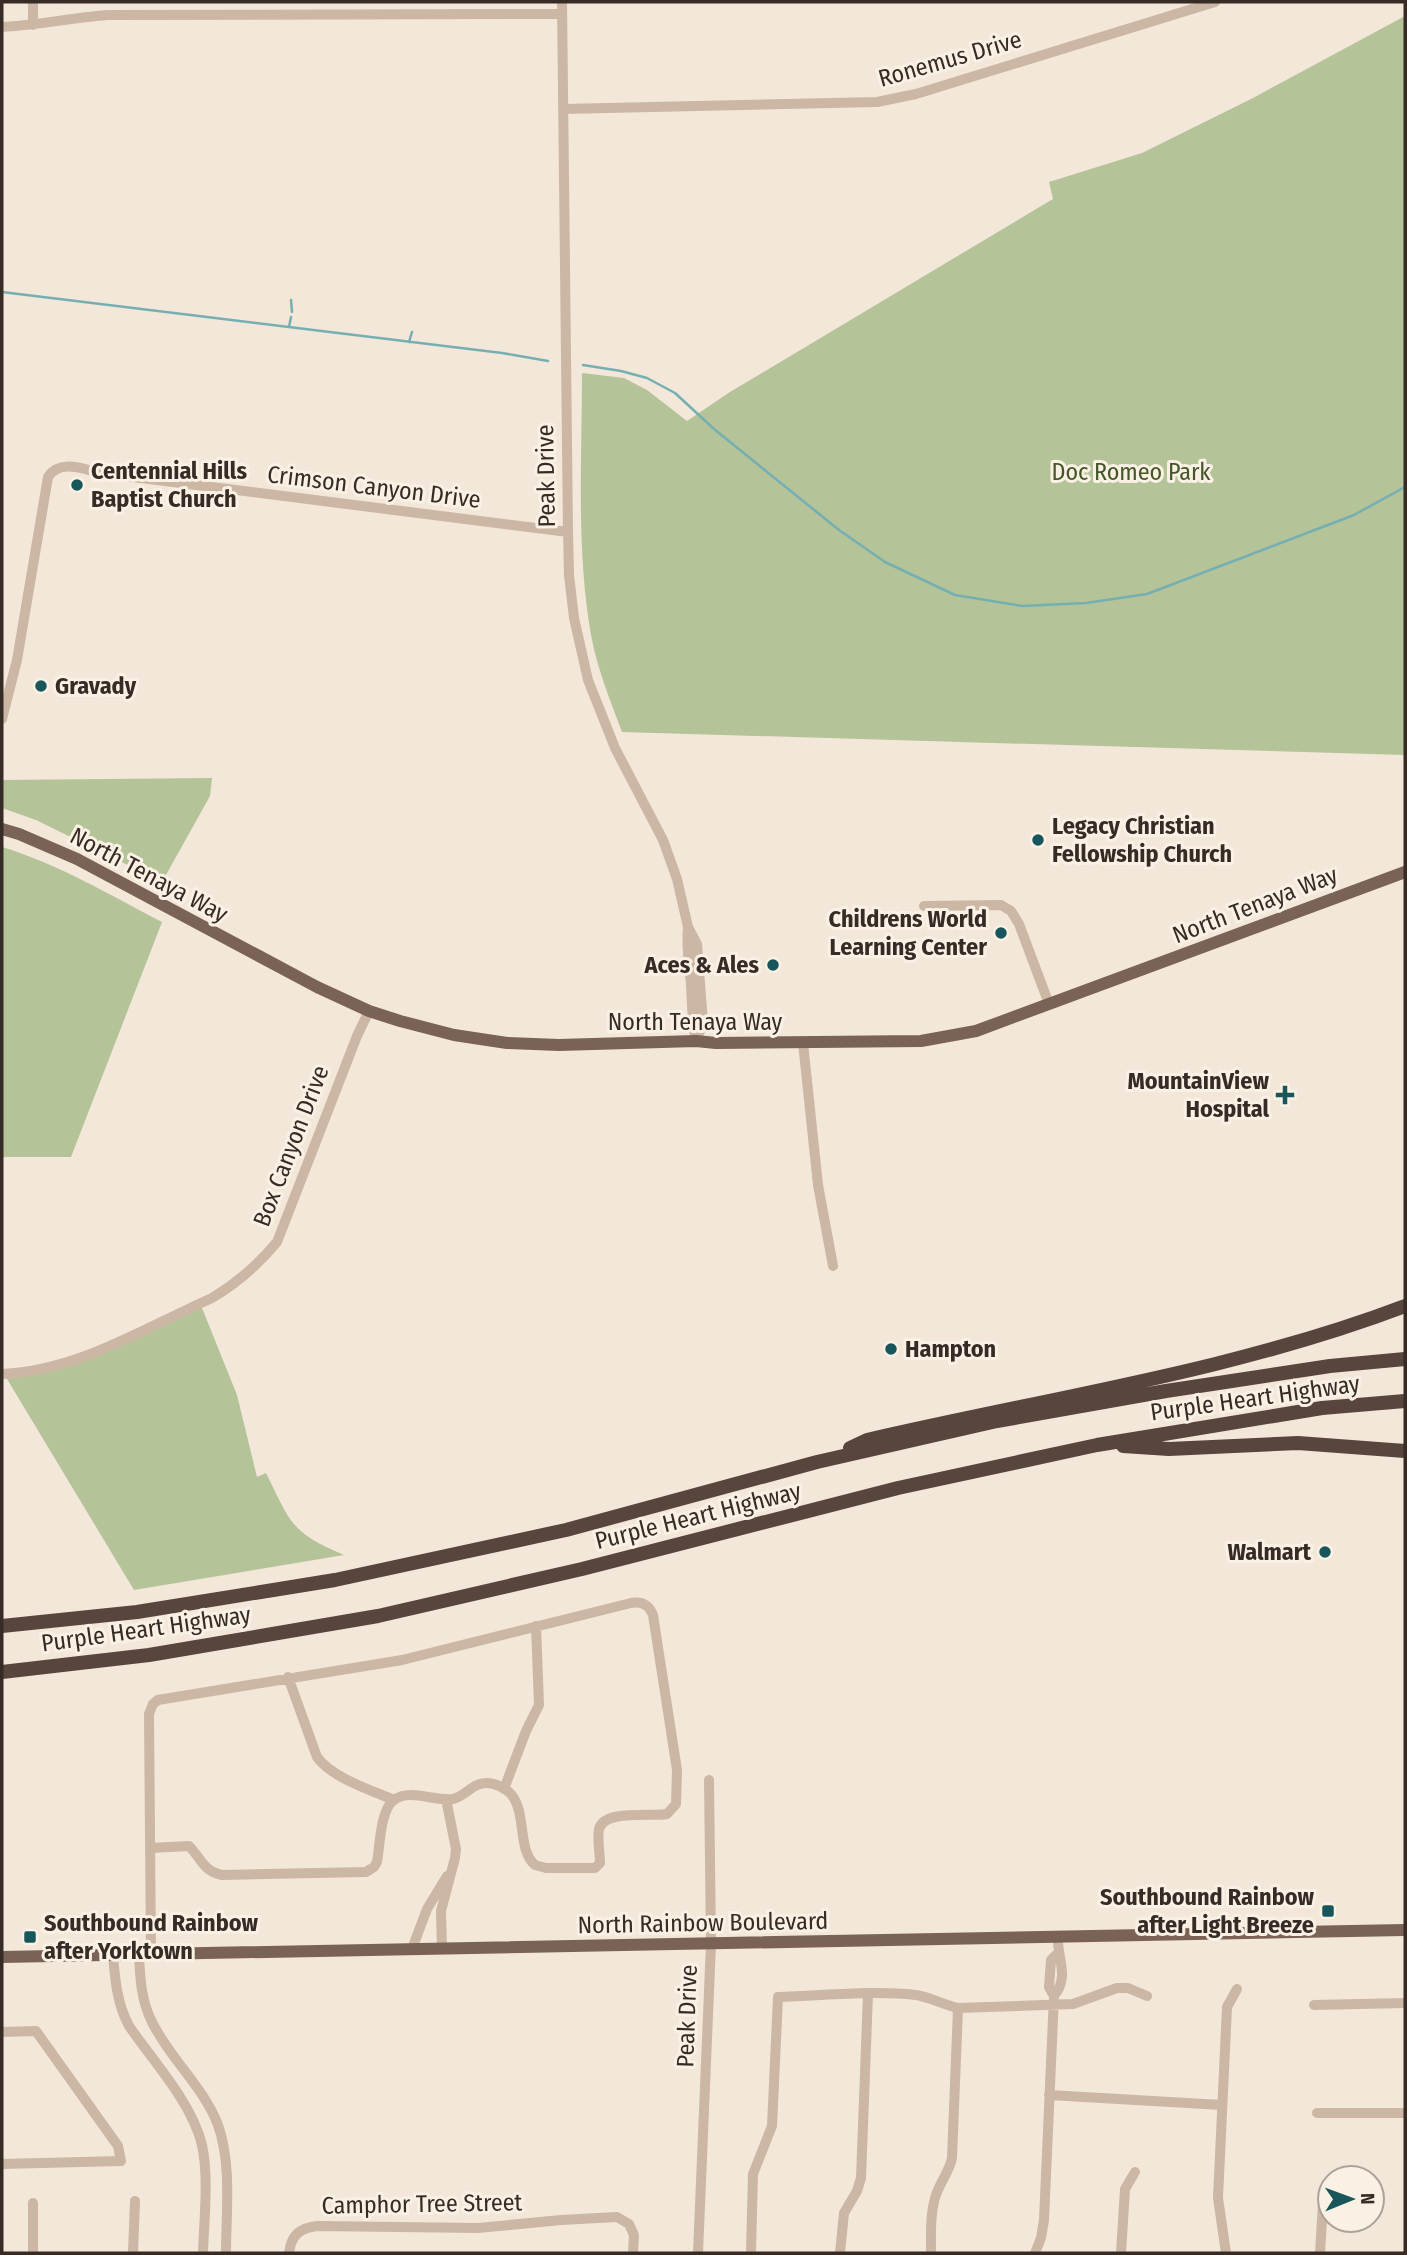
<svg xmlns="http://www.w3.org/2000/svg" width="1407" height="2255" viewBox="0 0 1407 2255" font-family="'Fira Sans Condensed',sans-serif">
<rect width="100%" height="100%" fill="#f3e7d9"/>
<path fill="#b4c398" d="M1405,16V755L622,732C610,700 597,668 591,635C576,549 582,459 582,373L624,378L647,390L687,421L730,392L1053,199L1049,182L1142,153L1251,99Z
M212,778L210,796L162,882L36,820L2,808V780Z
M2,847C58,864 110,895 162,922L71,1157H2Z
M200,1303L237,1395L257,1477L266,1473C291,1523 290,1532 344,1555L134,1590L4,1374L49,1369Z"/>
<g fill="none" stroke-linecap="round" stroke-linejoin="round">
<path stroke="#76afb2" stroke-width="2.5" d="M2,292L502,353L548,361
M291,300L292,312
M289,327L291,317
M409,342L412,332
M583,365L621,371L647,378L675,393L714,429L839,530L885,562L955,595L1022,606L1086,603L1147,594L1354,515L1405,487"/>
<path stroke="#ccb6a4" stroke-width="10" d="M33,2V25
M562,2L568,532L569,575L574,618L588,680L615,748L663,840L677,879L688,927L697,944L703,1023L696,1041
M2,27C37,25 72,18 107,15L562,14
M563,109L877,102L916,94L1215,2
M2,719L17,660L48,477C60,459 83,469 101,473L568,532
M924,906L1001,905L1011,911L1019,924L1049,1004
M688,927C686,947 689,964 691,984C692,1003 692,1022 696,1041
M803,1043L818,1185L833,1266
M2,1374C78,1371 144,1328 212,1298C237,1283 258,1265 277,1242L357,1036L369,1011
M288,1677L317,1757C332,1778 371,1790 394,1800
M504,1789L526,1731L539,1705L536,1626
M150,1848L189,1846C201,1858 203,1871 222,1875L366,1872L374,1867L377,1862C380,1846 380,1810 394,1800C410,1788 435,1802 453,1799C466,1796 472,1783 487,1783C495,1783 505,1788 511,1794C527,1813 517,1850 535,1865L546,1868H595L600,1863C600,1853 597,1840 599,1829C604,1809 651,1817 667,1814L676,1804L677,1770L653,1615C649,1605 642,1601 631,1603L402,1660L158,1700L153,1704L149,1714L151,1954
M412,1949L427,1909L447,1876
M442,1949L441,1911L455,1858L456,1849L446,1799
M139,1954C140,1978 141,2000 152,2022C170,2059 203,2086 218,2125C232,2165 226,2212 226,2253
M113,1955C115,1979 117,2004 129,2026C153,2061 192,2103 202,2145C209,2176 204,2221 203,2253
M1054,1996C1070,1976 1057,1959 1058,1937
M1314,2005L1405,2003
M2,2032L36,2031L118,2146L121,2161L2,2164
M1049,2095L1222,2105
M1317,2113H1405
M33,2253V2203
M133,2253L135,2201
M289,2253C291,2235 300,2228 317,2226L478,2228L561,2220L617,2217L629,2224L634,2235L633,2253
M698,2253L711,1944L709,1780
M751,2253L753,2174L772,2126L778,1997C823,1996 871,1990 916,1995C930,1997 944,2005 958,2008L1073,2004L1117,1988H1128L1147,1996
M840,2253L844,2213L857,2191L861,2178L868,1994
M931,2253C931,2235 930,2216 935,2198C939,2183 949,2173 952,2158L958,2008
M1035,2253L1041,2238L1044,2220L1054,1996L1049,1987L1051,1960L1058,1953
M1121,2253L1125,2189L1135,2172
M1226,2253L1218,2198L1227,2007L1237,1989
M1320,2253L1323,2203"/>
<path stroke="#7a6256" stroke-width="12" d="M2,829L19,834L77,859L317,987L369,1011L400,1021L454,1035L507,1043L559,1045L696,1041L716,1043L921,1041L976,1031L1405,872
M2,1957L1405,1930"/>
<path stroke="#58453d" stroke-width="14" d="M1123,1446L1169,1449L1298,1443L1405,1451
M850,1448L867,1440C1047,1398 1231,1372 1405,1306
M2,1626L137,1612L335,1580L566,1530L817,1462L997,1421L1166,1391L1330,1366L1405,1359
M2,1672L149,1655L378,1616L582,1569L898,1488L1097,1445L1322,1408L1405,1401"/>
</g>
<g fill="#19565b" stroke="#faf1e5" stroke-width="2.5">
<circle cx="77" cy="485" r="7"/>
<circle cx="41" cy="686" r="7"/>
<circle cx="1038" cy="840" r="7"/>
<circle cx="1001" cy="933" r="7"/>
<circle cx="773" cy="965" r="7"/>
<path d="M1281.5 1084.5h7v7h7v7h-7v7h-7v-7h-7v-7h7z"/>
<circle cx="891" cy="1349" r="7"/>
<circle cx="1325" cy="1552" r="7"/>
<rect x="1321" y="1904" width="14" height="14" rx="3.5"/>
<rect x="23" y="1930" width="14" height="14" rx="3.5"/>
</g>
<g text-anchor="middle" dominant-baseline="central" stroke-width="6" stroke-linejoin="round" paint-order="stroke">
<g font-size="24" fill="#372b26" stroke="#faf1e5">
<text transform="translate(950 59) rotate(-16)">Ronemus Drive</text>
<text transform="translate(546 476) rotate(-91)">Peak Drive</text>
<text transform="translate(374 487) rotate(7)">Crimson Canyon Drive</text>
<text transform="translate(149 875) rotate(28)">North Tenaya Way</text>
<text transform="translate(1255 905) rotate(-21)">North Tenaya Way</text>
<text x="695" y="1022">North Tenaya Way</text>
<text transform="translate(291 1146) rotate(-69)">Box Canyon Drive</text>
<text transform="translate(1255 1398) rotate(-8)">Purple Heart Highway</text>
<text transform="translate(698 1516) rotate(-14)">Purple Heart Highway</text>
<text transform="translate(146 1629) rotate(-8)">Purple Heart Highway</text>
<text transform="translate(703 1923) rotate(-1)">North Rainbow Boulevard</text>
<text transform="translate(687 2016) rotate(-88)">Peak Drive</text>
<text transform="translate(422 2204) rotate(-1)">Camphor Tree Street</text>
</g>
<g font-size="24" font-weight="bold" fill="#372b26" stroke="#faf1e5" text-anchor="start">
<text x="91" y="471">Centennial Hills<tspan x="91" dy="28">Baptist Church</tspan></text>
<text x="55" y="686">Gravady</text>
<text x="1052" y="826">Legacy Christian<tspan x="1052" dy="28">Fellowship Church</tspan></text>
<text x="987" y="919" text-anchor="end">Childrens World<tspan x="987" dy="28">Learning Center</tspan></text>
<text x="759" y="965" text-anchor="end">Aces &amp; Ales</text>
<text x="1269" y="1081" text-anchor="end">MountainView<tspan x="1269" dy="28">Hospital</tspan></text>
<text x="905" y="1349">Hampton</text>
<text x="1311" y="1552" text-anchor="end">Walmart</text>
<text x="1314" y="1897" text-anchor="end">Southbound Rainbow<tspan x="1314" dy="28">after Light Breeze</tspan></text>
<text x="44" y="1923">Southbound Rainbow<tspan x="44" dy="28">after Yorktown</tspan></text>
</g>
<g font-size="24" fill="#465628" stroke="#faf1e5">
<text x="1131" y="472">Doc Romeo Park</text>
</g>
</g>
<rect width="1407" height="2255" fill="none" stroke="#372b26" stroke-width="7"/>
<g transform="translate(1351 2199) rotate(89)"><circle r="33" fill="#faf1e5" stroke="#aca299" stroke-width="2"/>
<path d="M0-5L12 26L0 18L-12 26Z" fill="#19565b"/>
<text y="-10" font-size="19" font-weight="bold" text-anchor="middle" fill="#372b26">N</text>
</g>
</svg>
